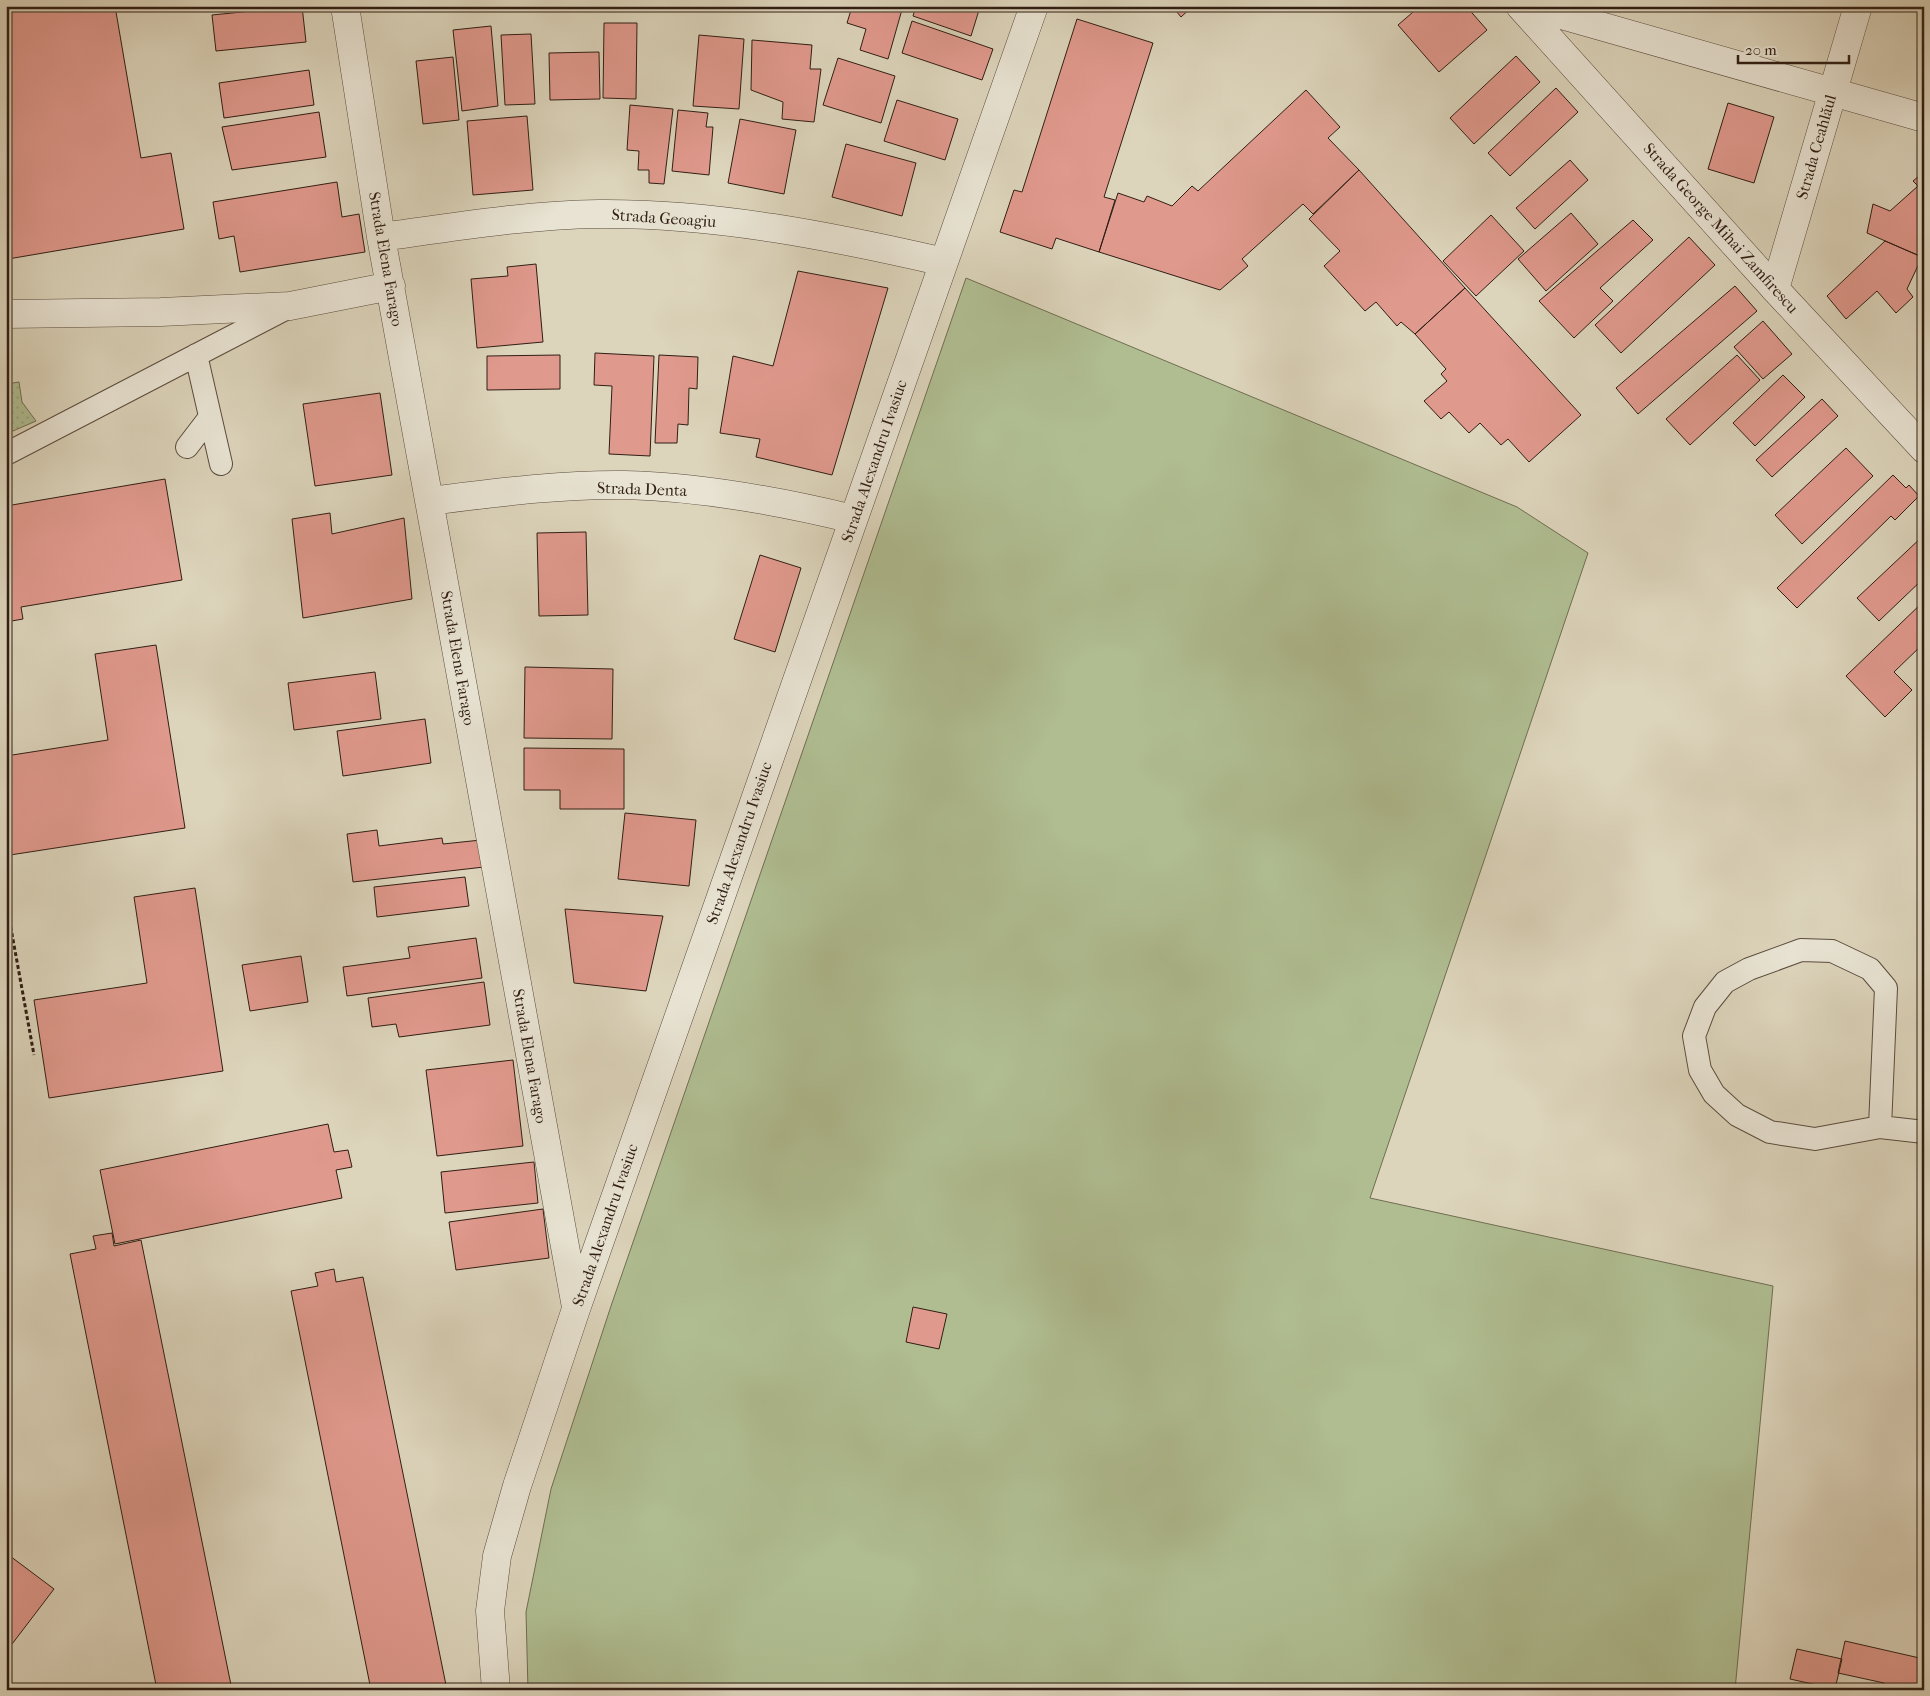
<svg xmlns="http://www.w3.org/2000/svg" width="1930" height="1696" viewBox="0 0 1930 1696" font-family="'IM FELL French Canon',serif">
<defs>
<pattern id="grass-dots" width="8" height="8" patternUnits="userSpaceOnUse" patternTransform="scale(1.25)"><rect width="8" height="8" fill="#afbd91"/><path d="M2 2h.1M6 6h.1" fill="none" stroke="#97a27c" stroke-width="1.8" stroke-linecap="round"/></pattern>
</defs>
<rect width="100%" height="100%" fill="#dcd4bb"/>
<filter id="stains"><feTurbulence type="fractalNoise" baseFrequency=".004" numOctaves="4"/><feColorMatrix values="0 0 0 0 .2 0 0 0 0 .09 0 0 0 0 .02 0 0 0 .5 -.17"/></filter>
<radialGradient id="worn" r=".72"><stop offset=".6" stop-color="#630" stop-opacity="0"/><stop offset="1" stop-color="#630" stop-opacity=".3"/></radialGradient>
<path fill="url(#grass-dots)" stroke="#706e52" d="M19,382L22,402L36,421L6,434V384Z"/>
<path fill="#afbd91" stroke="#706e52" d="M966,278L1517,507L1588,553L1370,1198L1773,1286L1735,1690H528L526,1612L551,1489L611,1306Z"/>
<path fill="#e0998d" stroke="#301e14" d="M6,6H115L141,158L171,153L184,229L8,259L6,247Z
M209,6H235L209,9Z
M302,6L306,42L216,51L212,15Z
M903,6L888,59L860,50L866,29L847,23L851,10L838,7Z
M916,6H970L979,10L971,36L913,16Z
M1172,6H1193L1181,17Z
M1420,6H1466L1487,30L1439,72L1398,25Z
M1077,19L1153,43L1104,197L1115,200L1099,252L1056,238L1052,249L1000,232L1014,190L1022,192Z
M912,21L993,49L982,80L902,53Z
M604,23H637L636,99L603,98Z
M491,26L498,106L462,111L453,30Z
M531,34L535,104L505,105L501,35Z
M699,35L744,39L739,109L693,106Z
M752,40L812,45L810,69H821L814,122L782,119L783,102L751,90Z
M599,52L600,99L550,100L549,53Z
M1516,56L1540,82L1474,144L1450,118Z
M453,57L459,120L423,124L416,61Z
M838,58L895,76L881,123L823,105Z
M309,70L314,105L224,118L219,83Z
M1556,88L1578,112L1510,176L1488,153Z
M1306,90L1340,127L1328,138L1359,170L1313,214L1303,204L1242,259L1248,266L1220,290L1099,252L1118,193L1144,202L1147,196L1172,206L1192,186L1198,191Z
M897,100L958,119L945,160L884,141Z
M1728,103L1774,117L1754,183L1708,169Z
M630,105L673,109L664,184L649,183V170H638L639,151L627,150Z
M678,110L708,113L706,127H713L709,175L672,171Z
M319,112L326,157L232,170L222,127Z
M527,116L533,190L473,195L467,121Z
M740,119L796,130L784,194L728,183Z
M846,144L916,163L902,216L832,197Z
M1570,160L1588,180L1535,229L1516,208Z
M1359,170L1465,288L1415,334L1401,322L1397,326L1376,302L1365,311L1324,266L1340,251L1309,219Z
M1924,172V256L1922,257L1867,233L1873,204L1890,211L1918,186L1913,181Z
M337,182L342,217L359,214L365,252L240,272L234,236L219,239L213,202Z
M1571,213L1598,244L1546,291L1518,259Z
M1491,215L1524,251L1476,296L1443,261Z
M1633,220L1653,240L1600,288L1613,301L1574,338L1539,301Z
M1689,237L1715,265L1621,353L1595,325Z
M1885,241L1922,257L1907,289L1913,297L1896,313L1877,291L1846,319L1827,296Z
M536,264L543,342L477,348L471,279L508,276L507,267Z
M798,271L888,288L832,475L756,457L760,439L720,433L733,356L773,366Z
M1735,286L1757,311L1638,414L1616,388Z
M1465,288L1581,415L1529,462L1508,439L1501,445L1480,423L1469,433L1449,412L1441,419L1424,401L1447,381L1441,374L1446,369L1415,334Z
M1763,321L1792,354L1763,379L1734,347Z
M595,353L654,356L650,456L609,454L612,386L594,385Z
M560,355V389L487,390V356Z
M659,355L698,357L697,389L689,388L688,425L678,424L677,443H655Z
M1737,355L1760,380L1690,445L1666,419Z
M1783,375L1805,397L1755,446L1733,423Z
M380,393L392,475L315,486L303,404Z
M1822,399L1838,416L1772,477L1756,460Z
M1846,448L1873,476L1802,544L1775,515Z
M1893,475L1906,488L1909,485L1919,496L1895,520L1891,516L1797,608L1777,588Z
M165,479L182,580L21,607L23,619L6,622V506Z
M330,513L332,534L404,518L412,599L303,618L292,519Z
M586,532L588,615L539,616L537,533Z
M1924,535V578L1879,621L1857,598Z
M760,555L801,568L775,652L734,639Z
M1924,601V643L1894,672L1912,690L1885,717L1846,676Z
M156,645L185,828L10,855L6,829V756L108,740L95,654Z
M525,667L613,669L612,739L524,738Z
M375,672L381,719L294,730L288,683Z
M425,719L431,763L343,776L337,731Z
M524,748L624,749V809H560V790H524Z
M625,813L696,820L689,886L618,879Z
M377,830L379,846L442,838L443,844L481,840L484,867L353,882L347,834Z
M465,877L469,906L377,917L374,887Z
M195,888L223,1071L49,1098L34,1000L147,983L134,897Z
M565,909L663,916L646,991L574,983Z
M476,938L482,978L347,996L343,967L410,958L408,947Z
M301,956L308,1002L250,1011L242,965Z
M484,982L490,1025L399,1037L396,1024L372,1027L368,998Z
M513,1060L523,1146L437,1156L426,1070Z
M328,1124L334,1152L348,1150L352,1167L336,1170L342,1198L115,1244L100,1170Z
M534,1162L538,1203L445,1213L441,1172Z
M543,1209L549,1258L456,1270L449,1222Z
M112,1233L114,1246L141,1240L232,1690H157L70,1254L96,1249L93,1236Z
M334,1269L336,1282L363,1277L447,1690H371L291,1291L318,1286L315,1273Z
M913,1307L947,1314L939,1349L906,1342Z
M6,1553L54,1589L6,1652Z
M1845,1641L1924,1659L1920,1690H1882L1884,1683L1838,1673Z
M1797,1649L1842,1659L1835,1689L1790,1679Z"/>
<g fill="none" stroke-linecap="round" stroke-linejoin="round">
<g stroke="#5b4c3e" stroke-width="24">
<path id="service" d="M196,355L221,464
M187,447L210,417
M6,454L287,308
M1880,1127L1886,988L1870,969L1832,951L1801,950L1749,969L1725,982L1705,1007L1694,1036L1700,1070L1714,1094L1737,1115L1770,1132L1815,1139L1880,1127L1924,1132"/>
</g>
<g stroke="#5b4c3e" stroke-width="29">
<path id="minor" d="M345,6L381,237L576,1307
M1520,6L1775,289
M1530,6L1924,118
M381,237C453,227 526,215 599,214C715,213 831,236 944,262
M6,314L161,312L290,306L391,286
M429,501C494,493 560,484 625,485C702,487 779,501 853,519
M496,1690L490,1611L497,1556L517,1486L576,1309L1034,6"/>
</g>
<g stroke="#5b4c3e" stroke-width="29">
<path id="tertiary" d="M1858,6L1775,289L1924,449"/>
</g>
<path stroke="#301e14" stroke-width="3" stroke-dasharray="4 2.5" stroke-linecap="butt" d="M6,901L34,1055"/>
<use href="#service" stroke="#e8e3d3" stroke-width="22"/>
<use href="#minor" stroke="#e8e3d3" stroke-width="28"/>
<use href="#tertiary" stroke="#e8e3d3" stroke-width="28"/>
</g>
<g text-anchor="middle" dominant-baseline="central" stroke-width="5" stroke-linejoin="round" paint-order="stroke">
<g font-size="16" fill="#301e14" stroke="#e8e3d3">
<text transform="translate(1816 147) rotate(-74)">Strada Ceahlăul</text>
<text transform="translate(664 218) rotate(4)">Strada Geoagiu</text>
<text transform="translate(1721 228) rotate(48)">Strada George Mihai Zamfirescu</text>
<text transform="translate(386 259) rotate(80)">Strada Elena Farago</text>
<text transform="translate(874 461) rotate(-71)">Strada Alexandru Ivasiuc</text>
<text transform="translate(642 489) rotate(2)">Strada Denta</text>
<text transform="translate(458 658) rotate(80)">Strada Elena Farago</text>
<text transform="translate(739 843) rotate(-71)">Strada Alexandru Ivasiuc</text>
<text transform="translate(530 1056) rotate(80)">Strada Elena Farago</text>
<text transform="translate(605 1225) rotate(-71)">Strada Alexandru Ivasiuc</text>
</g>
</g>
<rect width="1930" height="1696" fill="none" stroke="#dcd4bb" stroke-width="25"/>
<rect x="8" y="8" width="1915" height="1681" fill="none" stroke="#301e14" stroke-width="2.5"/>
<rect x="12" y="12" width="1905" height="1671" fill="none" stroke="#301e14"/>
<path d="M1738 55v8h111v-8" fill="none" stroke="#301e14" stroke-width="2.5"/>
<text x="1745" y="55" font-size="15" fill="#301e14" stroke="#e8e3d3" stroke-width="4" paint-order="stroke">20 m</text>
<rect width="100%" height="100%" filter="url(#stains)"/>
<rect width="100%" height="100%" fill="url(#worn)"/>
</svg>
